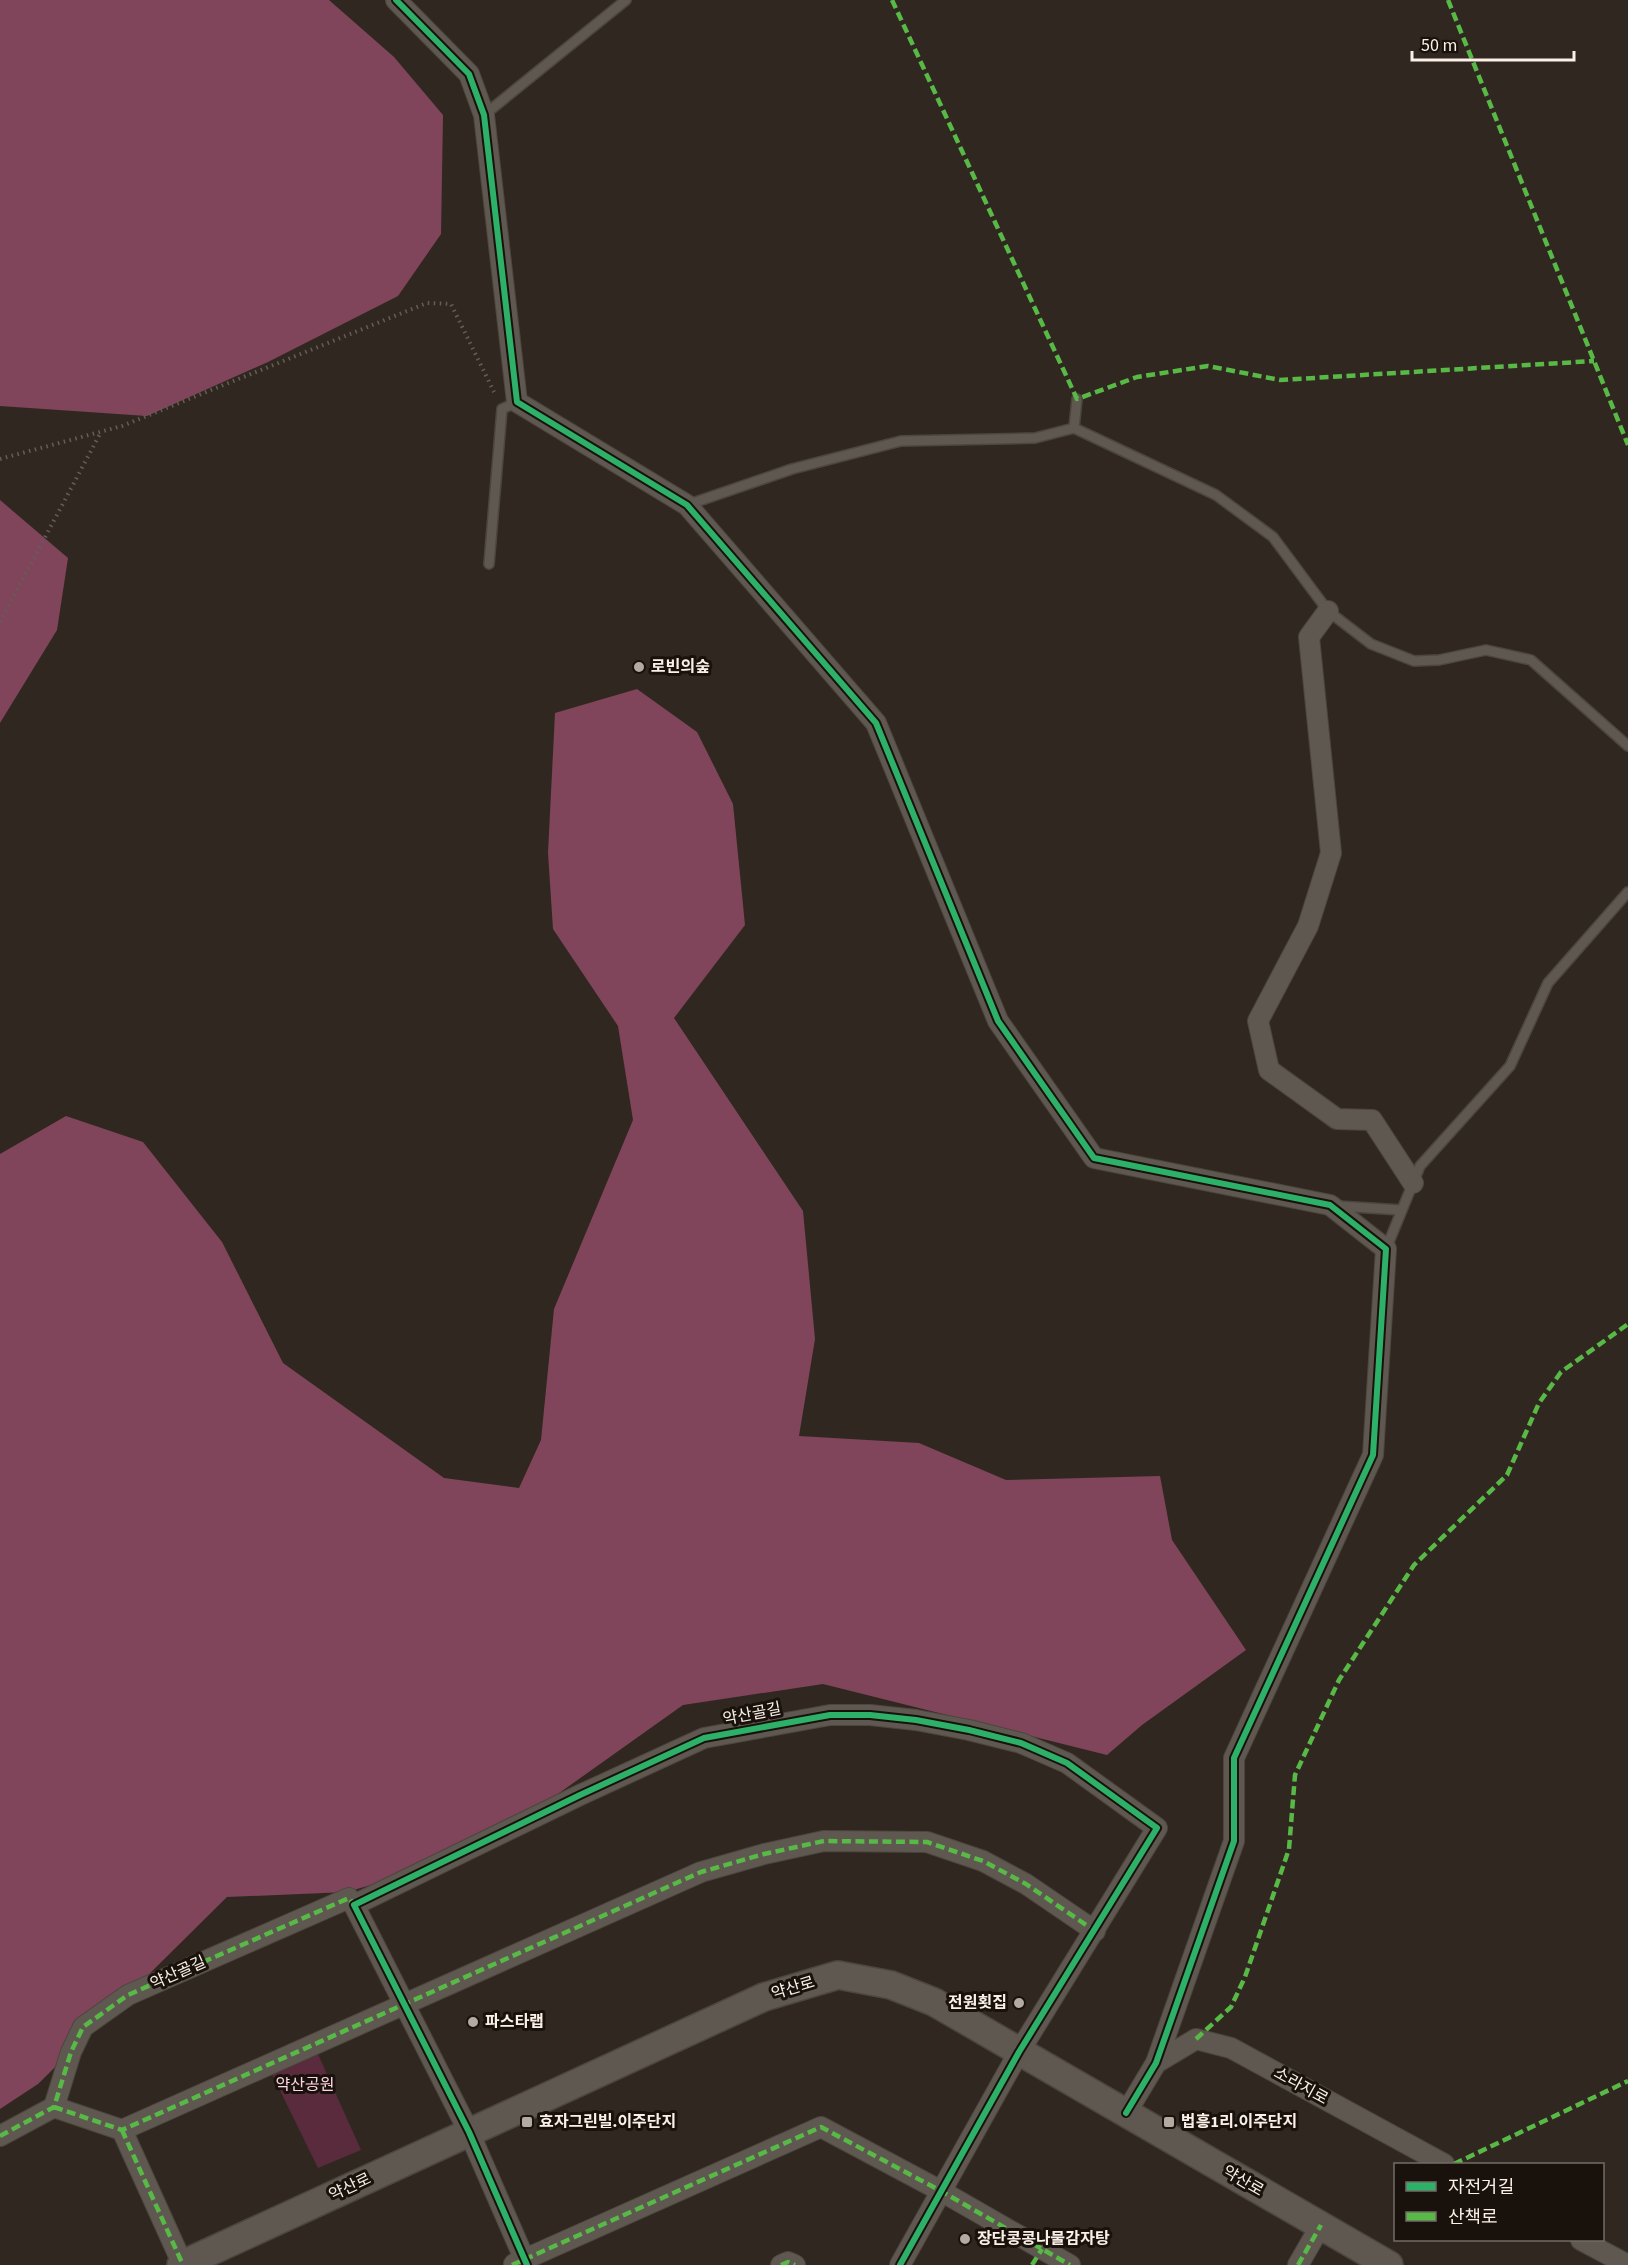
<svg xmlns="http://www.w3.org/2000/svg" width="1628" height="2265" viewBox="0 0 1628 2265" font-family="'Source Sans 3','Noto Sans KR',sans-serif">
<rect width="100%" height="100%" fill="#302820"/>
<path fill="#592b3c" d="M317,2052L361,2150L318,2168L270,2070Z"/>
<path fill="#80455a" d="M0,0H329L394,57L443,115L441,234L398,296L268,362L147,416L0,406Z
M0,500L68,558L57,630L0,723Z
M637,689L697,732L733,804L745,925L674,1018L803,1211L815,1339L799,1436L919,1443L1006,1480L1160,1476L1172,1540L1246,1650L1142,1725L1107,1755L823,1684L683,1705L472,1855L347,1892L227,1897L38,2084L0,2109V1154L66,1116L143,1142L222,1242L283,1363L444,1478L519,1488L541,1440L554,1309L633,1120L618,1026L553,929L548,853L555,713Z"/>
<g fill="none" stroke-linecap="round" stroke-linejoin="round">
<g stroke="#4d463f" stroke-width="12">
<path id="lane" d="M484,115L626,0
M1074,428L1077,399
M687,505L792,469L901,441L1035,438L1074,428L1216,495L1273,537L1328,611L1371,644L1414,661L1439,660L1486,650L1531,660L1628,746
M489,564L502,409L517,402
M1338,1206L1401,1210
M1386,1249L1420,1166L1510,1066L1548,983L1628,892"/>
</g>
<g stroke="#4d463f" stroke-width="22">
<path id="street" d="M396,0L469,74L484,115L517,402L687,505L876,723L998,1021L1094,1158L1330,1205L1386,1249L1373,1455L1234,1758V1841L1156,2063L1126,2113
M1328,611L1309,637L1331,853L1308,926L1258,1021L1269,1070L1337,1119L1372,1120L1413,1183
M1156,2063L1196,2039L1231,2048L1444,2164
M54,2107L122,2130L701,1872L764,1854L824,1841L927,1842L983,1861L1026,1884L1095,1931
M122,2130L183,2265
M0,2136L54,2107L71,2052L83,2027L128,1995L349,1898L354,1905
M1581,2240L1628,2265
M514,2264L821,2127L941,2191L1070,2265
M527,2265L469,2132L354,1905L580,1795L704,1738L830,1715H870L916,1720L969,1730L1021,1743L1067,1763L1157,1828L1019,2052L900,2265
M781,2265L788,2262L795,2265
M1298,2265L1321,2225"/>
</g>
<g stroke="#4d463f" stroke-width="30">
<path id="secondary" d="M181,2265L764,1997L838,1975L891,1985L934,2002L1389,2265"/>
</g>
<path stroke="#645e58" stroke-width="4" stroke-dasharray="1.5 4.5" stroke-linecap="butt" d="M0,459L122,426L427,303L451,304L494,392
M0,622L101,432"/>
<use href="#lane" stroke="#5e5851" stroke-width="9"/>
<use href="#street" stroke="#5e5851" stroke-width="20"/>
<use href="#secondary" stroke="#5e5851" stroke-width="27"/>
<path stroke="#58b947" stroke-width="4.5" stroke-dasharray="9 4.5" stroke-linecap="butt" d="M892,0L1077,399L1137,377L1208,366L1280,380L1594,361
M1448,0L1628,445
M1196,2039L1231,2007L1245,1977L1289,1849L1295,1775L1339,1680L1414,1565L1507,1475L1539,1403L1561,1372L1628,1324
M54,2107L122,2130L701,1872L764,1854L824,1841L927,1842L983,1861L1026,1884L1095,1931
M122,2130L183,2265
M0,2136L54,2107L71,2052L83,2027L128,1995L349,1898L354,1905
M1454,2164L1628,2081
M512,2265L821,2127L941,2191L1070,2265
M781,2265L788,2262L795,2265
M1032,2265L1042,2249
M1298,2265L1321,2225"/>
<g stroke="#19120c" stroke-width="10">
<path id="cycleway" d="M396,0L469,74L484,115L517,402L687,505L876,723L998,1021L1094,1158L1330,1205L1386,1249L1373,1455L1234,1758V1841L1156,2063L1126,2113
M527,2265L469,2132L354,1905L580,1795L704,1738L830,1715H870L916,1720L969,1730L1021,1743L1067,1763L1157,1828L1019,2052L900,2265"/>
</g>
<use href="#cycleway" stroke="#2db169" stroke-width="6"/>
</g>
<g fill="#b4aaa1" stroke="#19120c" stroke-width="2">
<circle cx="639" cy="667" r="6"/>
<circle cx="1019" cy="2003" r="6"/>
<circle cx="473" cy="2022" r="6"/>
<rect x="521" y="2116" width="12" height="12" rx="3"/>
<rect x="1163" y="2116" width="12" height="12" rx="3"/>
<circle cx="965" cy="2239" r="6"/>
</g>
<g text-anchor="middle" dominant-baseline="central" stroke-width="6" stroke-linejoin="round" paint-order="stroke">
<g font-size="16" font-weight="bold" fill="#fbf0e7" stroke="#19120c" text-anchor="start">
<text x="651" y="667">로빈의숲</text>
<text x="1007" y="2003" text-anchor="end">전원횟집</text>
<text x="485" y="2022">파스타랩</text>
<text x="539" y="2122">효자그린빌.이주단지</text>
<text x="1181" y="2122">법흥1리.이주단지</text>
<text x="977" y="2239">장단콩콩나물감자탕</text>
</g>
<g font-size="16" fill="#fbf0e7" stroke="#19120c">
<text transform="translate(752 1714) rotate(-11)">약산골길</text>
<text transform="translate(178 1973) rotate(-24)">약산골길</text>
<text transform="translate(793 1988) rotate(-17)">약산로</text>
<text transform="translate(1301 2086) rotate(29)">소라지로</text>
<text transform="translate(1243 2181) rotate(30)">약산로</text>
<text transform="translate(350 2187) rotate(-25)">약산로</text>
</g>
<g font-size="16" fill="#ffd4e2" stroke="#19120c">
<text x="305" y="2085">약산공원</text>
</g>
</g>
<rect x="1394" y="2163" width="210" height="78" fill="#19120c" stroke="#736b64" stroke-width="1.5"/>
<rect x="1406" y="2182" width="30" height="9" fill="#2db169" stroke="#736b64" stroke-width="1.5"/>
<text x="1448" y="2193" font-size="18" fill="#fbf0e7">자전거길</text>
<rect x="1406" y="2212" width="30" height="9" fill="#58b947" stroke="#736b64" stroke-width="1.5"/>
<text x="1448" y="2223" font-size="18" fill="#fbf0e7">산책로</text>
<path d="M1412 51v9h162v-9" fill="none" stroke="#fbf0e7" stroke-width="3"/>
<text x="1421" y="51" font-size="18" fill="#fbf0e7" stroke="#19120c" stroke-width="4.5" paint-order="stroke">50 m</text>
</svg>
